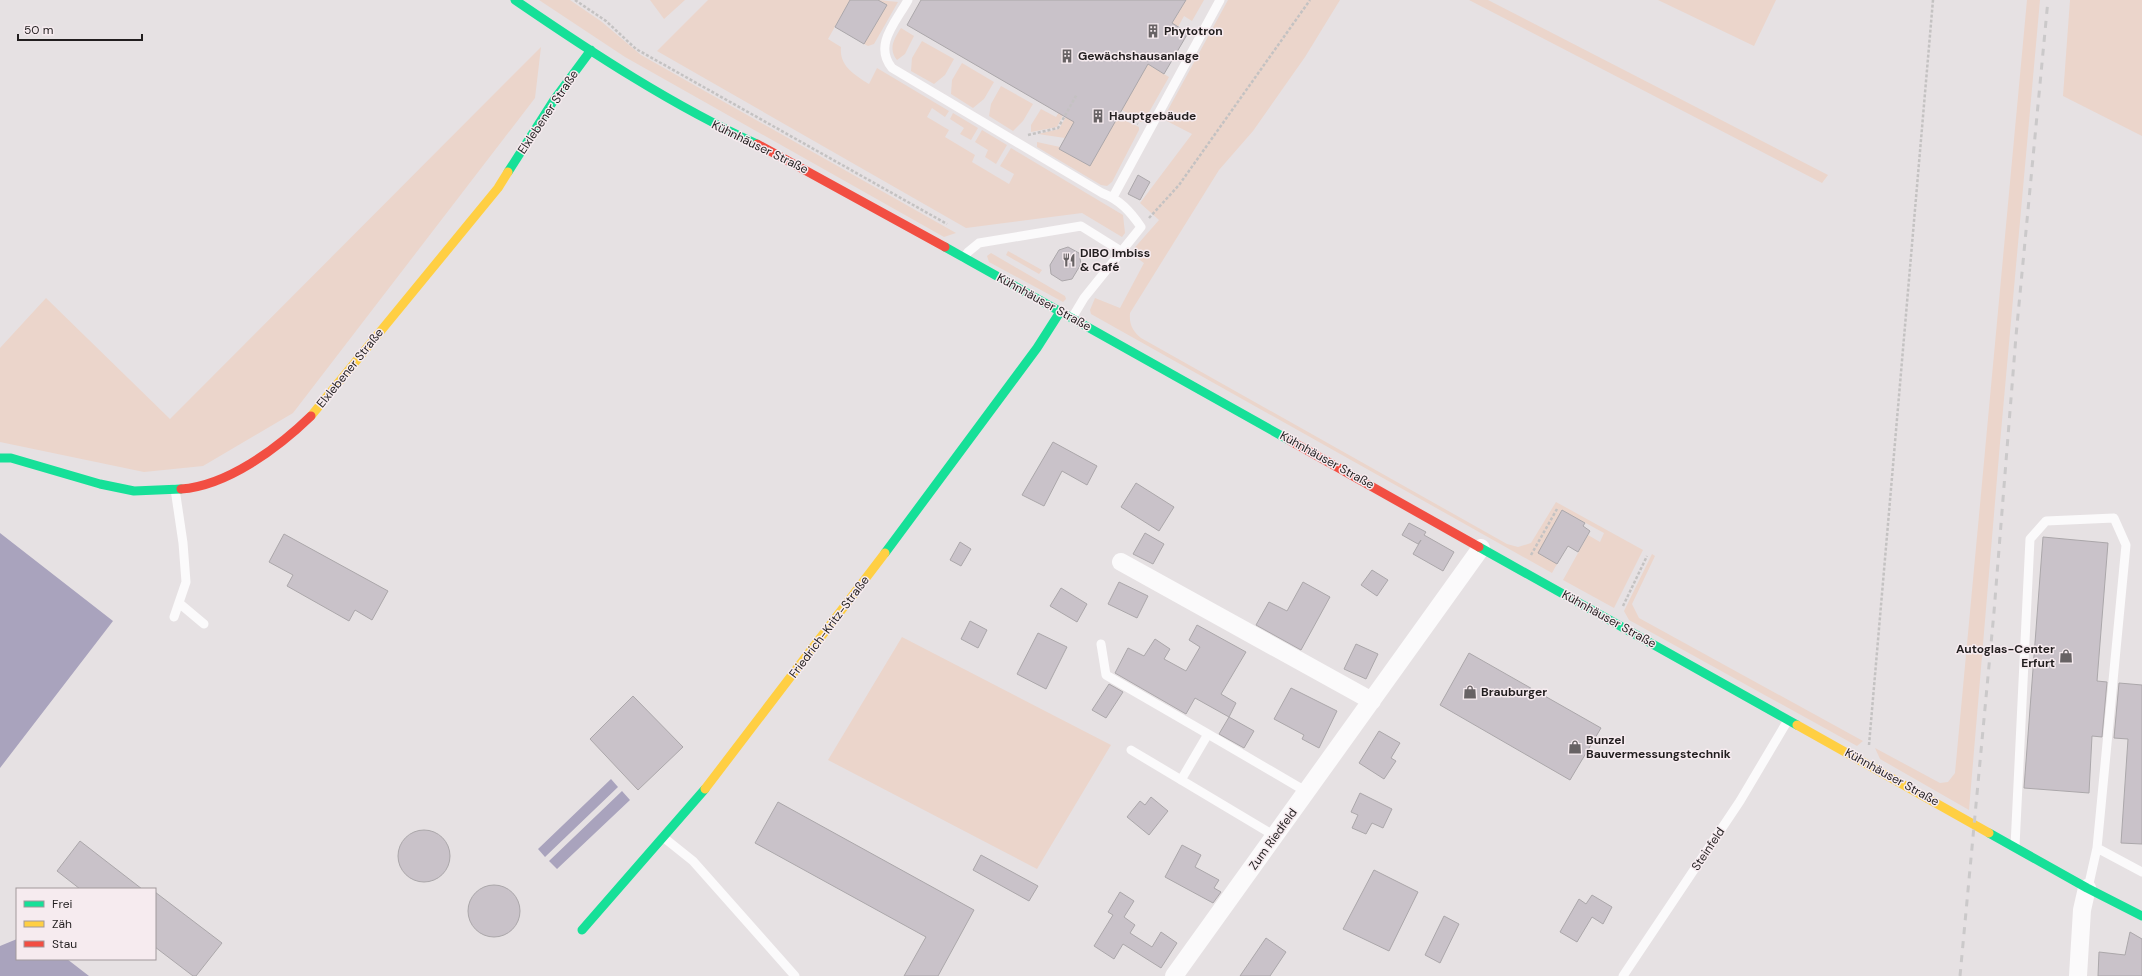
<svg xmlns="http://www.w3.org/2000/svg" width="2142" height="976" viewBox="0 0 2142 976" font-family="'DM Sans',sans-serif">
<rect width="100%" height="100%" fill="#e6e1e3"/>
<path fill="#ebd5cb" d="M539,0H570L602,22L641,55L956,233L944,237L625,57Z
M650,0H685L664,19Z
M708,0H850L828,39L841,47C839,66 855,75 869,84L877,68L949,111L945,117L932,108L927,117L949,130L945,137L975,155L972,162L1009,184L1014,174L1000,166L1011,148L1123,215L1125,233L1122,237L1082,213L966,228L657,51Z
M878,0L898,2L874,44L868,46L864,44L887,5Z
M1186,0H1204L1192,21L1184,16L1178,27L1172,24Z
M1228,0H1340L1305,57L1253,131L1219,170L1130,313C1129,325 1133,331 1141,338L1507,544L1518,547L1531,543L1556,502L1643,550L1614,608L1563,580L1588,535L1600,542L1604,533L1562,510L1538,553L1557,564L1552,573L1091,314L1090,310L1095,298L1120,308L1144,263L1130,253L1159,220L1140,203L1192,134L1163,119Z
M1469,0H1488L1828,175L1822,183Z
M1658,0H1776L1754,46Z
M2027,0H2040L2000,443L1969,810L1880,759L1875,748L1940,783L1948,782L1955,773Z
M2070,0H2142V136L2063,96Z
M901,28L914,36L905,54L897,60C888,49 894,39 901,28Z
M1101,39L1057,127L1031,132V125L1041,109L1056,117Z
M922,41L954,59L945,75L934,84L911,71L912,58Z
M1110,42L1169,77L1144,121L1141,122L1122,110Z
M541,47L535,98L293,413L203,466L144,472L0,442V348L46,298L170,419Z
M962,63L994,82L984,99L973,108L951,94L952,80Z
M1001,86L1033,104L1023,121L1013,131L989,116L991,104Z
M1078,95L1086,100L1065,138L1038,134L1059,129Z
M953,113L978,128L971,140L960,134L964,128L950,119Z
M1117,117L1139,127V130L1112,182L1107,186L1101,185L1037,147V142L1060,147L1059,149L1090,166Z
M982,130L1007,145L996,164L985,157L988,150L975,142Z
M1008,251L1042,270L1039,274L1006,255Z
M991,253L1065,296L1066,299L1063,302L989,262L987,256Z
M1652,554L1655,556L1632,604L1639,618L1863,741L1857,746L1629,620L1624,611Z
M902,637L1111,745L1037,869L828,760Z"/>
<path fill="#a9a3bd" d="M0,533L113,621L0,768Z
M611,779L618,787L545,857L538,849Z
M622,791L630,800L557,869L549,861Z
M17,939V959H67L89,976H0V946Z"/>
<path fill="#c9c2c9" stroke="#aba7aa" d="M850,0H878L887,5L864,44L835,27Z
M921,0H1186L1172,23L1188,33L1164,74L1148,64L1090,166L1059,149L1074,122L907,25Z
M1138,175L1150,182L1140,200L1128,194Z
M1068,247L1079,253L1081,264L1072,279L1062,281L1051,274L1050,265L1059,250Z
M1053,442L1097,466L1087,485L1062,471L1044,506L1022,495Z
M1136,483L1174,507L1159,531L1121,507Z
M1562,510L1585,523L1583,526L1590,531L1578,552L1568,546L1557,564L1538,553Z
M1409,523L1426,532L1424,535L1454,552L1443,571L1413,554L1421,540L1418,544L1402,535Z
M1145,533L1164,544L1153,564L1133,554Z
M284,534L388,591L372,620L355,610L349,621L287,586L293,575L269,562Z
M2043,537L2108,543L2097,681L2107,682L2102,737L2092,736L2089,793L2024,788Z
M960,542L971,549L961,566L950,560Z
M1372,570L1388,580L1377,596L1361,585Z
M1119,582L1148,596L1137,618L1108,604Z
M1303,582L1330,597L1301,650L1256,625L1269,602L1287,611Z
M1061,588L1087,604L1077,622L1050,606Z
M970,621L987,630L978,648L961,639Z
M1197,625L1246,652L1221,694L1236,703L1229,717L1195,698L1186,714L1115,673L1128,648L1144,656L1155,639L1170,649L1164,659L1186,671L1200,647L1189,640Z
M1038,633L1067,647L1046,689L1017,674Z
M1356,644L1378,654L1366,679L1344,669Z
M1469,653L1601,728L1570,780L1440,705Z
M2119,683L2142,685V844L2121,843L2128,739L2114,738Z
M1109,684L1123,692L1106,718L1092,710Z
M1291,688L1337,711L1319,748L1302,739L1304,735L1274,719Z
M633,696L683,747L638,790L590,739Z
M1229,717L1254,731L1244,748L1219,734Z
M1379,731L1400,743L1391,758L1396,761L1384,779L1359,763Z
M1360,793L1392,809L1383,828L1372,823L1366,834L1352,828L1358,815L1351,812Z
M1151,797L1168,811L1149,835L1127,817L1140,801L1145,805Z
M778,802L974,910L938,976H904L926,937L755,843Z
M398 856a26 26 0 1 1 52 0a26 26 0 1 1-52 0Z
M80,841L142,889H80L57,871Z
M1182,845L1201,855L1195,867L1219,880L1214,888L1221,892L1213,903L1165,877Z
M981,855L1038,886L1029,901L973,870Z
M1374,870L1418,892L1389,951L1343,929Z
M468 911a26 26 0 1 1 52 0a26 26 0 1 1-52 0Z
M155,892L222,943L196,976H193L155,947Z
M1120,892L1134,901L1124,917L1135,925L1130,933L1152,947L1161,932L1177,943L1161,968L1123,944L1114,959L1094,946L1113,915L1108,912Z
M1592,895L1612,907L1603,924L1592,917L1577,942L1560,932L1579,899L1586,904Z
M1444,916L1459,924L1440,963L1425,955Z
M2130,932L2142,939V976H2098L2099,952L2125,955Z
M1266,938L1286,952L1270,976H1240Z"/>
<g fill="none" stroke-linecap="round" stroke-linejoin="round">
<path stroke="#c4c2c2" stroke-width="2.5" stroke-dasharray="3 2" stroke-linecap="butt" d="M575,0L606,21L636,49L947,224
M1120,114L1138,124
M1028,135L1058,128L1077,94
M1149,218L1179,185L1310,0
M1531,555L1557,509
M1623,606L1647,556
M1869,745L1933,0"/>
<path stroke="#fbfafb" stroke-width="9" d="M908,0C896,22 873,45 892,68L1102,193C1120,200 1130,211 1141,227L1084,298L1072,318
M1113,197L1220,0
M964,258L968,252L979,243L1081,226L1121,251
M179,603L204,624
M174,617L186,582L183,543L175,489
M1101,644L1106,675L1208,734
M1131,750L1275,836
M1181,780L1208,734L1307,792
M663,837L693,861L795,976
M2015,846L2030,539L2046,521L2114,518L2126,545L2097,848L2088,888
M2097,848L2142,872
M1623,976L1740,801L1788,720"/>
<path stroke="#fbfafb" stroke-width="18" d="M1121,562L1372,701
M1174,976L1481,548
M2078,976L2082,910L2087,888"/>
<path stroke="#16e098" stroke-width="9" d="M515,0C591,52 673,106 757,144
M508,172L554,100L591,50
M945,247L1289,440
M0,458H11L100,484L134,491L181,489
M1479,547L1797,725
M885,553L1037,348L1060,312
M1989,833L2087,888L2142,916
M582,930L705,789"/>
<path stroke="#ffcf43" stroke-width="9" d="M311,416L498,188L508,172
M1797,725L1989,833
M705,789L885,553"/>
<path stroke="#f24e42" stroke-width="9" d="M757,144L945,247
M1289,440L1479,547
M181,489C227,486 278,448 311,416"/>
<path stroke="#cbc9ca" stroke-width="3" stroke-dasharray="7 7" stroke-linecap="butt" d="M1960,976L1994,612L2016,336L2048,0"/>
</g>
<defs>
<g id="building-bare" transform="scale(1.08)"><path d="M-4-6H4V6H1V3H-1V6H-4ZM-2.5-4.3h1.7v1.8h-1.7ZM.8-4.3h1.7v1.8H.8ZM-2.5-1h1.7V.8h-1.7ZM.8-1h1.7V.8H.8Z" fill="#676264" stroke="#f6ebef" stroke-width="2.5" paint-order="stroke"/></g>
<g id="restaurant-bare" transform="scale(1.08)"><path d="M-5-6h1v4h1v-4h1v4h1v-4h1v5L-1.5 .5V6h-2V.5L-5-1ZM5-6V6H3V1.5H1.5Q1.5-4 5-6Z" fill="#676264" stroke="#f6ebef" stroke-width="2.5" paint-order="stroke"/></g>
<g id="shop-bare" transform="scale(1.08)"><path d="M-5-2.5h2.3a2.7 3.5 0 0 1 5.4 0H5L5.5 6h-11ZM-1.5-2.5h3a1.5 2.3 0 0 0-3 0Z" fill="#676264" stroke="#f6ebef" stroke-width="2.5" paint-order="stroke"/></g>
</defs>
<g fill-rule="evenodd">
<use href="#building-bare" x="1153" y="31"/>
<use href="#building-bare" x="1067" y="56"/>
<use href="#building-bare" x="1098" y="116"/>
<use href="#restaurant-bare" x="1069" y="260"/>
<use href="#shop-bare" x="2066" y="656"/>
<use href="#shop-bare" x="1470" y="692"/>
<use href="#shop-bare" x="1575" y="747"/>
</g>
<g text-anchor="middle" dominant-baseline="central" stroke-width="3" stroke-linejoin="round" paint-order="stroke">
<g font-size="12" font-weight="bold" fill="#221e1f" stroke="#f6ebef" text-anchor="start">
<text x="1164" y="31">Phytotron</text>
<text x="1078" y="56">Gewächshausanlage</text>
<text x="1109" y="116">Hauptgebäude</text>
<text x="1080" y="253">DIBO Imbiss<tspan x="1080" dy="14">&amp; Café</tspan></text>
<text x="2055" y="649" text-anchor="end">Autoglas-Center<tspan x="2055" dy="14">Erfurt</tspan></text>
<text x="1481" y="692">Brauburger</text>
<text x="1586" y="740">Bunzel<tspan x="1586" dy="14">Bauvermessungstechnik</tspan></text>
</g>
<g font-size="12" fill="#221e1f" stroke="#f6ebef">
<text transform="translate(548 112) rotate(-56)">Elxlebener Straße</text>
<text transform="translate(760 147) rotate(26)">Kühnhäuser Straße</text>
<text transform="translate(1044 302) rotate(29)">Kühnhäuser Straße</text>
<text transform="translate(350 368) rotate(-51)">Elxlebener Straße</text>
<text transform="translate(1327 460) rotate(29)">Kühnhäuser Straße</text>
<text transform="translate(1609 619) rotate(29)">Kühnhäuser Straße</text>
<text transform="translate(829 627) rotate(-53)">Friedrich-Kritz-Straße</text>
<text transform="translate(1892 777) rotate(29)">Kühnhäuser Straße</text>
<text transform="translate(1273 839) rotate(-54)">Zum Riedfeld</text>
<text transform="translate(1708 849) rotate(-56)">Steinfeld</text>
</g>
</g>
<rect x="16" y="888" width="140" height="72" fill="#f6ebef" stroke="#a1999c"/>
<rect x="24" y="901" width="20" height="6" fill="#16e098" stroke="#a1999c"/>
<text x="52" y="908" font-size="12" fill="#221e1f">Frei</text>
<rect x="24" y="921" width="20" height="6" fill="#ffcf43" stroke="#a1999c"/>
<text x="52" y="928" font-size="12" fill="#221e1f">Zäh</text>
<rect x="24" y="941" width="20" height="6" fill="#f24e42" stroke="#a1999c"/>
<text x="52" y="948" font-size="12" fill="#221e1f">Stau</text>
<path d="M18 34v6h124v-6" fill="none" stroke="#221e1f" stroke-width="2"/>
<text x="24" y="34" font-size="12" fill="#221e1f" stroke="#f6ebef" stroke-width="3" paint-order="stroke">50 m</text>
</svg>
